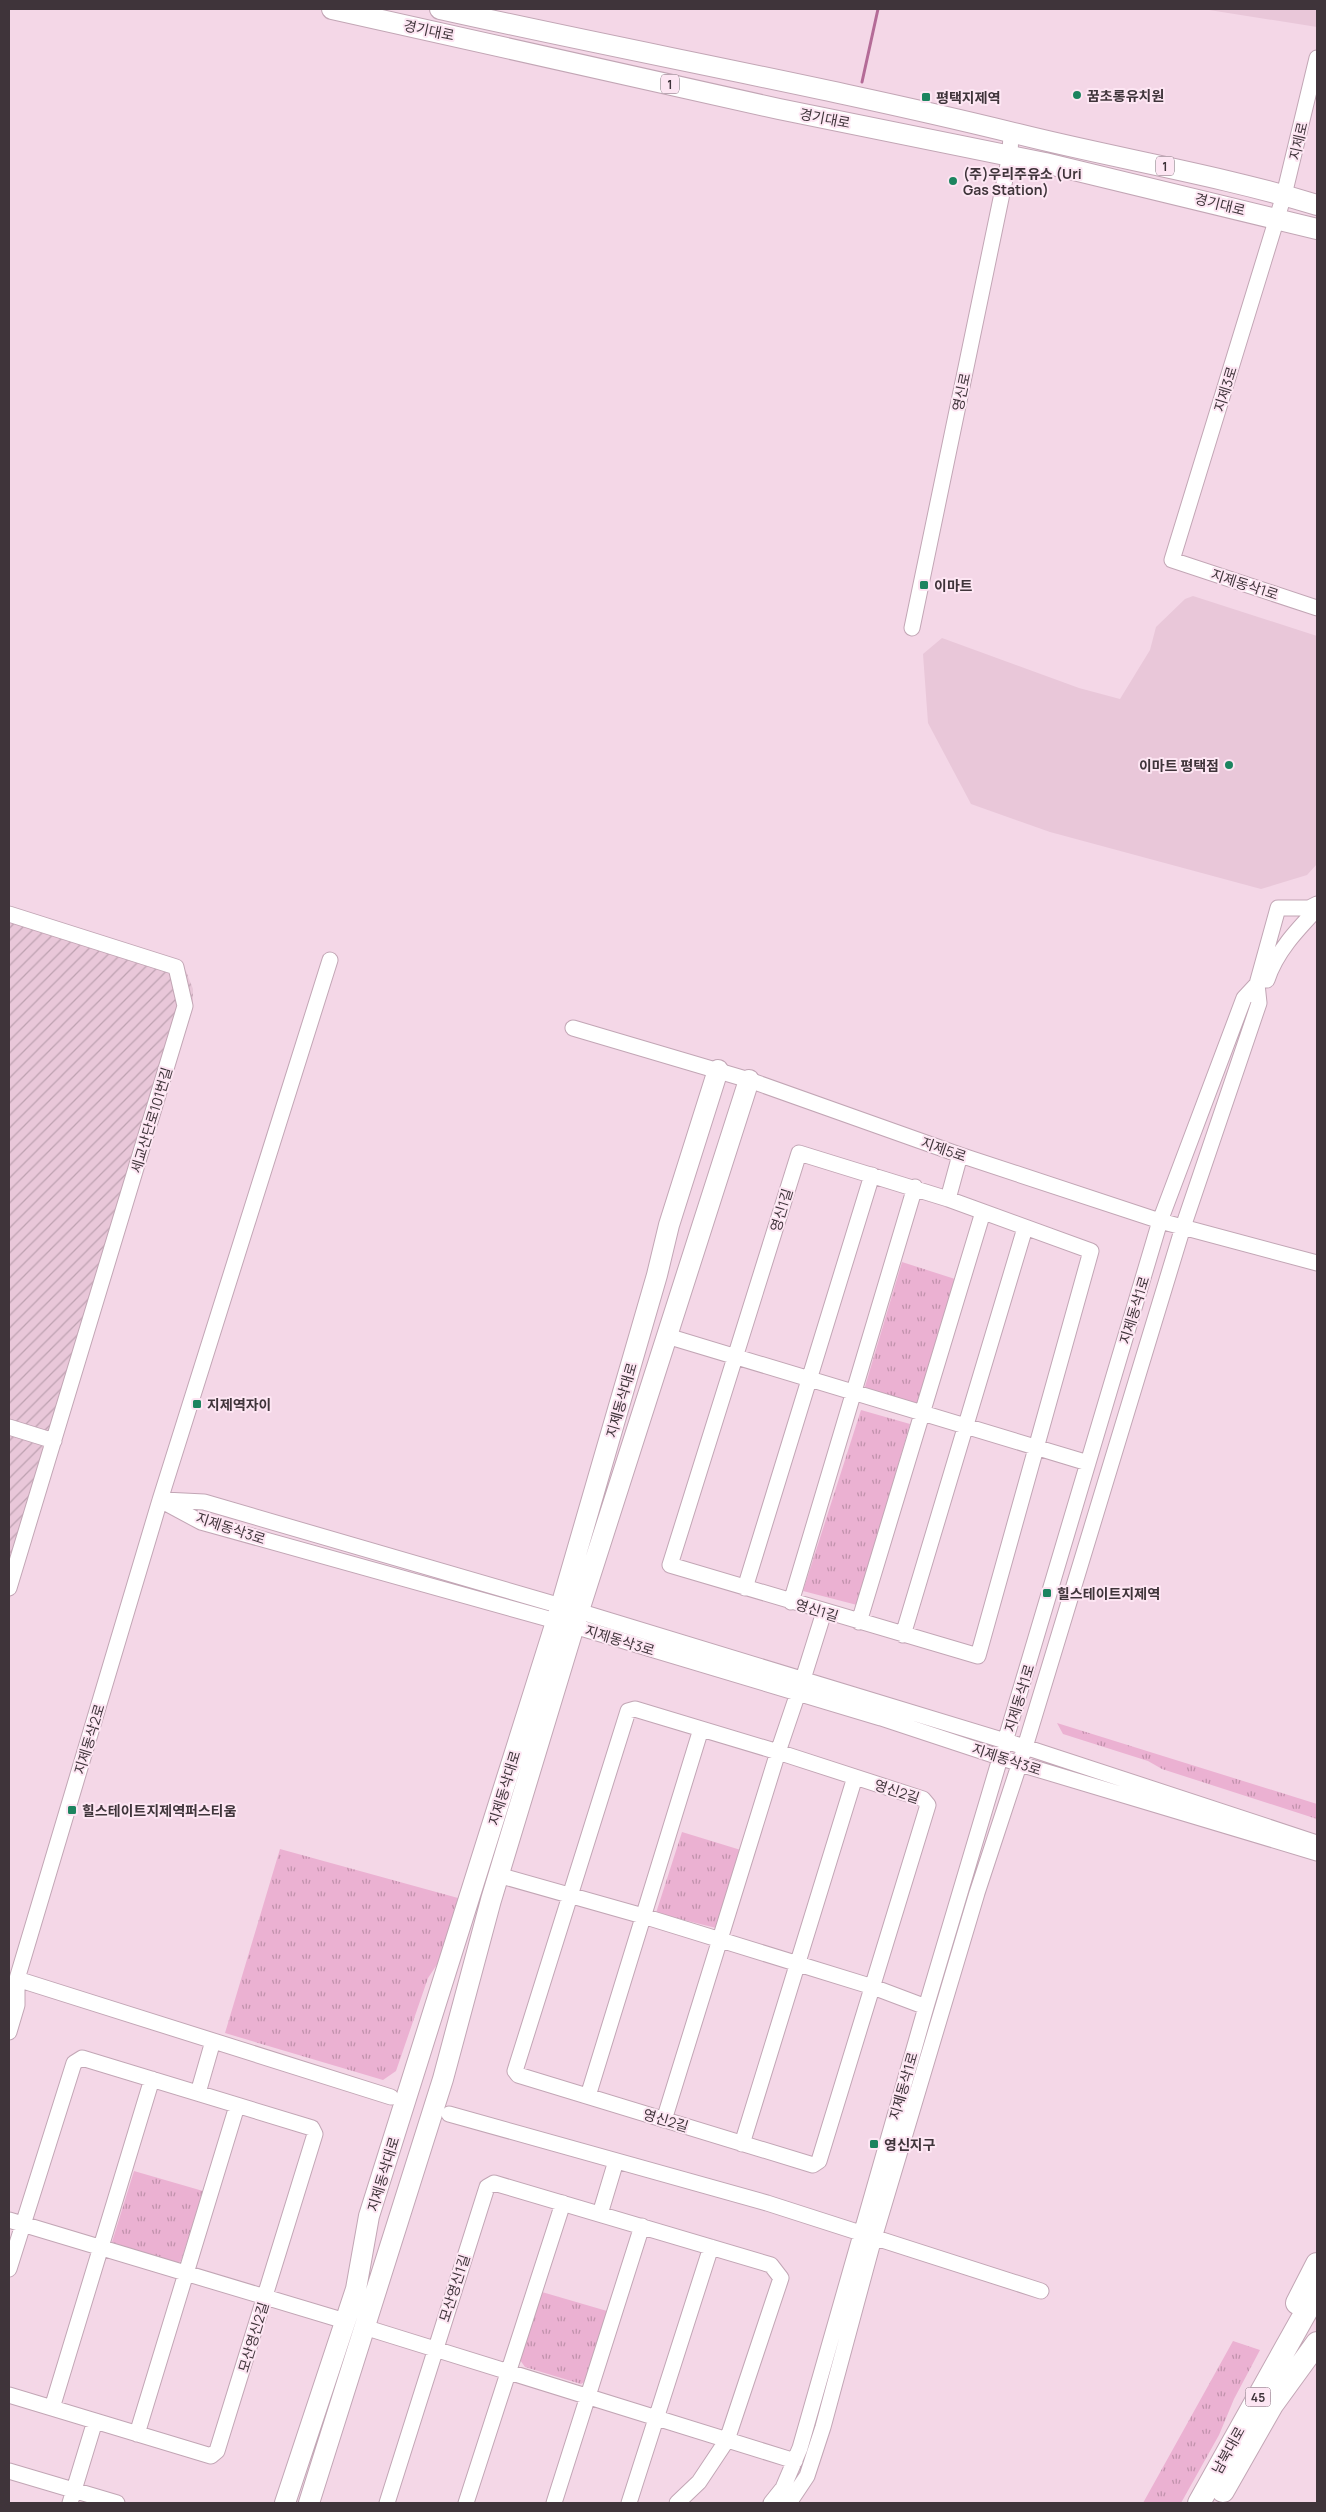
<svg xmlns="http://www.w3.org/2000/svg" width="1326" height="2512" viewBox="0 0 1326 2512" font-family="Manrope,'Noto Sans KR',sans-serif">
<defs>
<pattern id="industrial-furrows" width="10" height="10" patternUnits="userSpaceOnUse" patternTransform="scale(1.25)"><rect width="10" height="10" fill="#e9c7d9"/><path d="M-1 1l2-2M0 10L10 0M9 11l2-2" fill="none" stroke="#bea2b1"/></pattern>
<pattern id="grass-tufts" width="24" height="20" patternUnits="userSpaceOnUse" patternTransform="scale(1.25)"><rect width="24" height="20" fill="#ebb1d2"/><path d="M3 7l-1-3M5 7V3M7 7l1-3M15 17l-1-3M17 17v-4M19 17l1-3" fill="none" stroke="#c091ab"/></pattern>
</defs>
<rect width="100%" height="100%" fill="#f4d7e7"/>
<path fill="#e9c7d9" d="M1203,9H1317V27Z
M1193,596L1317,636V864L1307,875L1261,889L1050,832L971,804L928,723L923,654L942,638L1079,688L1120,699L1150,650L1156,627L1185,599Z"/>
<path fill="url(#industrial-furrows)" d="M9,907L173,958L186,971L193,989V1005L88,1339L9,1602Z"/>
<path fill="url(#grass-tufts)" d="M902,1262L955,1279L919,1407L864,1390Z
M861,1410L910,1424L857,1605L803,1591Z
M1057,1723L1317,1804V1819L1162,1769L1148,1761L1063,1734Z
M682,1832L744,1851L720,1929L656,1913Z
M280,1849L458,1898L440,1960L428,1978L396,2071L383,2080L225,2033Z
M134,2171L203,2191L181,2261L176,2264L117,2247L112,2242Z
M542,2292L607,2311L586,2381L581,2384L525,2367L520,2360Z
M1233,2341L1260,2350L1234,2399L1219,2435L1181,2503H1143Z"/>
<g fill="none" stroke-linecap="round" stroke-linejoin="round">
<path stroke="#b46b97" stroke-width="3" d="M862,82L878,9"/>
<g stroke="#c2a6b5" stroke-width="17">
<path id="minor" d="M1317,58L1284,195L1172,560L1317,608
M912,628L1010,155L1011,132
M9,914L176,967L185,1006L9,1588
M330,960L160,1500L17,1979L391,2097
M1267,980C1276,952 1297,930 1317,909
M573,1028L749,1080L960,1155L1160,1221L1317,1263
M948,1199L1091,1251L978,1656L670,1565L799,1153L948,1199L960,1155
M667,1336L1088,1463
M9,1427L54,1441
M160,1500L201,1522L574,1626L881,1718L1020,1764L1317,1853
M164,1500L204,1502L578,1611L1025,1747L1317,1843
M745,1588L872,1175
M791,1602L915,1187
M859,1622L983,1212
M903,1635L1025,1228
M803,1679L824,1612
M498,1875L643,1916L873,1987L926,2007
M9,1993L17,1979V2005L9,2032
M198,2093L213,2041
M588,2096L701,1729
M449,2114L767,2203L1041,2291
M664,2120L778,1752L923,1799L928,1805L819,2161L813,2165L518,2075L515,2071L628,1711L635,1709L778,1752L798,1693
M742,2144L855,1777
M600,2214L616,2161
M9,2220L345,2321
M9,2269L74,2063L82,2058L312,2128L315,2134L217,2451L211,2456L9,2395
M364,2327L795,2461
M52,2408L152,2079
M137,2434L237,2106
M9,2471L117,2503
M70,2503L95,2421
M387,2503L487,2187L494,2183L771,2265L781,2278L727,2440L699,2482L677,2503
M466,2503L563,2203
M554,2503L642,2226
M629,2503L711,2247
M771,2503L783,2488L800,2448L926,2007L1160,1221L1244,998L1257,984L1278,908H1309L1317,904
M789,2503L807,2476L823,2427L874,2238L977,1893L1025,1747L1183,1227L1259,1003L1257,984"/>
</g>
<g stroke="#c2a6b5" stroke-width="22">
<path id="major" d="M332,9L779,109L1045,163L1317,229
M440,9C632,52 827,87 1018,134C1118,159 1219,175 1317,205
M285,2503L356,2289L369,2216L561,1606L657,1275L669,1225L718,1070
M309,2503L443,2079L491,1900L574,1626L749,1080"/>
</g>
<g stroke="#c2a6b5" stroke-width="24">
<path id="highway" d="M1297,2303L1317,2264
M1272,2405L1317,2343
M1223,2491L1280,2391
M1199,2503L1317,2292"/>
</g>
<use href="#minor" stroke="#fff" stroke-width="15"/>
<use href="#major" stroke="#fff" stroke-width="20"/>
<use href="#highway" stroke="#fff" stroke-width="22"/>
</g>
<g fill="#1c845f" stroke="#fde6f3" stroke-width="2">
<circle cx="1077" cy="95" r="5"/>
<rect x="921" y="92" width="10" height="10" rx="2.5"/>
<circle cx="953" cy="181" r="5"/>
<rect x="919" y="580" width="10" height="10" rx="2.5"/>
<circle cx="1229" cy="765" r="5"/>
<rect x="192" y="1399" width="10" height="10" rx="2.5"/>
<rect x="1042" y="1588" width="10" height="10" rx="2.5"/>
<rect x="67" y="1805" width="10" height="10" rx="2.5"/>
<rect x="869" y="2139" width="10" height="10" rx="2.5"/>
</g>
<g text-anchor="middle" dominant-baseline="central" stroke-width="4" stroke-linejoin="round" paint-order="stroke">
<g fill="#fde6f3" stroke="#786972" stroke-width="1">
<rect x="661" y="74.5" width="18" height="19" rx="4"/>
<rect x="1156" y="156.5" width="18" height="19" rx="4"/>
<rect x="1245.5" y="2387.5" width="25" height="19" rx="4"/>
</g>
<g font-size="12" font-weight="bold" fill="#3f343a">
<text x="670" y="84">1</text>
<text x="1165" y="166">1</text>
<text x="1258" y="2397">45</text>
</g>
<g font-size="14" fill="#3f343a" stroke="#fde6f3">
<text transform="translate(429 30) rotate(12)">경기대로</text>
<text transform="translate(825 118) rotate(11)">경기대로</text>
<text transform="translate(1298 141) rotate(-77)">지제로</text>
<text transform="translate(1220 204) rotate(14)">경기대로</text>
<text transform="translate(1225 389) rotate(-73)">지제3로</text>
<text transform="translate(961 392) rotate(-78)">영신로</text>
<text transform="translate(1245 584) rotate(18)">지제동삭1로</text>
<text transform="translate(151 1120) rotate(-73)">세교산단로101번길</text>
<text transform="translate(944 1149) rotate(19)">지제5로</text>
<text transform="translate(781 1210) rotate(-73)">영신1길</text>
<text transform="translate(1134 1310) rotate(-73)">지제동삭1로</text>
<text transform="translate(621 1400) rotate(-74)">지제동삭대로</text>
<text transform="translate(231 1528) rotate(18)">지제동삭3로</text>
<text transform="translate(817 1610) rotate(17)">영신1길</text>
<text transform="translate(620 1640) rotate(17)">지제동삭3로</text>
<text transform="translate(1019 1698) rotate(-73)">지제동삭1로</text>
<text transform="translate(89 1739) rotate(-73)">지제동삭2로</text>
<text transform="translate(1007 1759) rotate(18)">지제동삭3로</text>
<text transform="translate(504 1788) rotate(-73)">지제동삭대로</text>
<text transform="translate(897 1791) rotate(18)">영신2길</text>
<text transform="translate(903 2086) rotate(-74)">지제동삭1로</text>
<text transform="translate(666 2120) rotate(17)">영신2길</text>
<text transform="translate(383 2174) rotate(-73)">지제동삭대로</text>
<text transform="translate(454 2288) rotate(-72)">모산영신1길</text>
<text transform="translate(253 2337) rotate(-73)">모산영신2길</text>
<text transform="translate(1228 2450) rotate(-61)">남북대로</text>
</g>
<g font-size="14" font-weight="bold" fill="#3f343a" stroke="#fde6f3" text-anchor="start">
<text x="1087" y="95">꿈초롱유치원</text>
<text x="936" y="97">평택지제역</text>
<text x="963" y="173">(주)우리주유소 (Uri<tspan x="963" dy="16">Gas Station)</tspan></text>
<text x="934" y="585">이마트</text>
<text x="1219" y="765" text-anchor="end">이마트 평택점</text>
<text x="207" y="1404">지제역자이</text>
<text x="1057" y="1593">힐스테이트지제역</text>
<text x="82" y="1810">힐스테이트지제역퍼스티움</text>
<text x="884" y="2144">영신지구</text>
</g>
</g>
<rect width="1326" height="2512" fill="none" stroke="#3f343a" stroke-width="20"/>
</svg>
